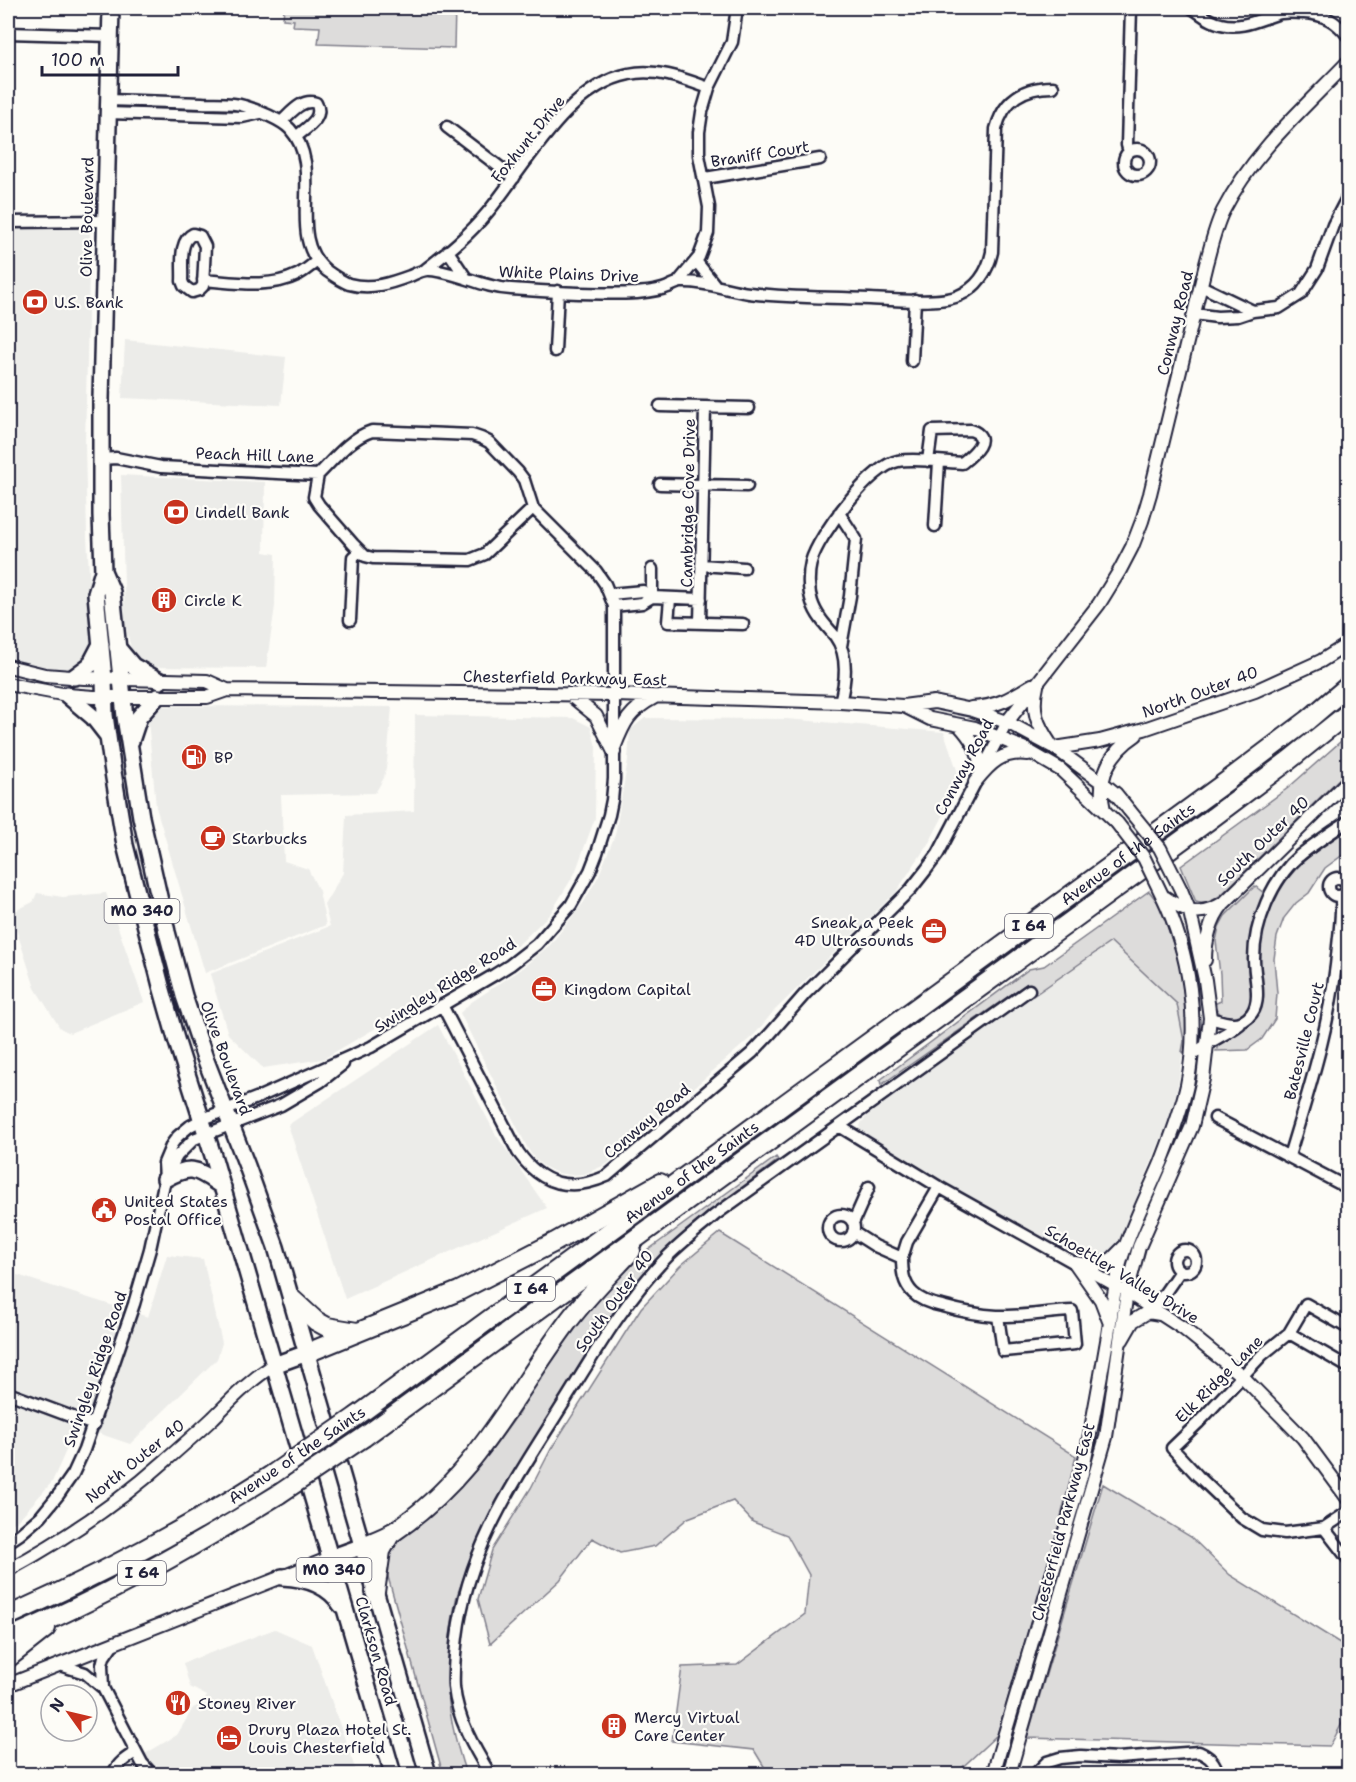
<svg xmlns="http://www.w3.org/2000/svg" width="1356" height="1782" viewBox="0 0 1356 1782" font-family="'Shantell Sans',sans-serif">
<rect width="100%" height="100%" fill="#fdfcf7"/>
<filter id="ink" filterUnits="userSpaceOnUse"><feTurbulence type="fractalNoise" baseFrequency=".0167" numOctaves="2"/><feDisplacementMap in="SourceGraphic" scale="12" xChannelSelector="R" yChannelSelector="G"/><feConvolveMatrix kernelMatrix="1 2 1 2 8 2 1 2 1" color-interpolation-filters="sRGB"/></filter>
<g filter="url(#ink)">
<path fill="#ecece9" d="M8,227L88,229L90,231L85,444L87,536L93,646L88,658L76,669L69,671L8,660Z
M125,340L286,357L281,405L122,398Z
M121,475L265,482L264,552L276,554L275,606L266,668L144,667L137,660L132,653L125,623Z
M163,706L392,707L387,762L384,778L375,793L281,795L284,861L308,869L319,891L326,925L205,973L156,807L148,720Z
M415,715L573,718L591,727L596,747L595,818L575,873L550,914L518,945L323,1059L263,1068L228,1034L210,974L330,926L324,905L343,873L346,815L414,811Z
M645,718L786,719L944,732L961,782L930,841L896,892L773,1012L755,1034L607,1164L585,1174L571,1175L557,1173L543,1166L534,1158L528,1149L460,1013L470,1003L517,972L550,945L584,902L599,875L615,835L628,760L630,730Z
M37,893L63,897L106,893L144,1002L70,1033L60,1028L35,988L11,913L33,902Z
M1111,942L1177,1004L1184,1041L1178,1085L1171,1114L1117,1246L1106,1255L1097,1259H1086L1076,1256L862,1135L859,1130L861,1123L868,1115L963,1045Z
M438,1025L496,1135L547,1208L345,1299L288,1125Z
M167,1255L203,1259L222,1343L217,1359L130,1444L77,1426L52,1482L18,1520L8,1526V1272L148,1317Z
M275,1629L312,1645L357,1774H119L120,1771L128,1764L177,1735L193,1708L202,1704L207,1696L190,1687L183,1663Z"/>
<path fill="#dddcdb" stroke="#807f8b" stroke-width="1.5" d="M284,8H455L454,48L318,44L320,27L293,26L294,20L283,19Z
M1348,735V770L1222,894C1214,900 1206,905 1196,902L1181,866L1288,788Z
M1348,827V851L1325,868L1309,893L1296,903L1284,918L1277,937L1274,959L1277,993L1275,1019L1262,1039L1247,1050L1216,1051L1220,1040C1236,1034 1248,1028 1257,1014C1258,991 1257,967 1259,944C1265,890 1306,855 1348,827Z
M1255,886L1265,894C1255,918 1248,942 1248,969C1248,981 1254,995 1250,1007C1247,1013 1241,1016 1236,1020C1224,1017 1219,1016 1214,1004L1221,1001L1220,974L1216,941L1219,927L1225,916Z
M1149,891L1156,900H1159L1182,972L1188,1007L1186,1052H1182L1184,1041L1177,1004L1111,942L1033,996L1026,984L881,1085L880,1080L1029,969L1044,966Z
M776,1157L778,1160C743,1187 706,1212 675,1242C615,1300 574,1375 531,1445C506,1487 481,1528 465,1574C462,1583 458,1591 456,1600C450,1628 447,1657 448,1686C448,1715 457,1747 466,1774H443L385,1566L393,1544L445,1502L471,1476L495,1446L518,1414L563,1339L586,1309L633,1261Z
M720,1233L1076,1456L1055,1541L997,1735L955,1774H785L768,1773L754,1750L672,1741L682,1667L737,1665L805,1614L809,1575L787,1535L753,1522L733,1501L688,1518L655,1546L620,1553L592,1538L560,1580L490,1644L478,1599L492,1550L531,1488L551,1449L641,1308L680,1266Z
M1103,1484L1191,1537L1230,1575L1348,1648V1712L1330,1746L1027,1738Z"/>
<g fill="none" stroke-linecap="round" stroke-linejoin="round">
<g stroke="#22223b" stroke-width="15">
<path id="minor" d="M1192,8C1201,14 1210,22 1221,24C1242,30 1261,18 1281,13C1288,12 1297,13 1304,13C1324,14 1336,21 1348,36
M8,33L110,36
M108,100C140,101 171,102 202,103C215,104 232,102 244,106C257,110 282,120 290,129C327,170 283,236 327,271C334,276 341,281 349,284C371,290 391,283 410,276C417,273 423,269 430,270C458,272 483,288 511,289C551,292 598,295 637,293C647,292 659,291 668,287C673,285 677,282 682,282C705,281 727,290 749,293C789,298 830,297 870,299C891,300 940,304 958,296C977,288 988,271 992,252L996,129C1004,99 1023,87 1053,87
M107,113L242,117L260,113
M281,122C291,113 302,98 316,103C325,118 306,128 296,137
M447,127L514,178
M1124 162a13 13 0 1 1 26 0a13 13 0 1 1-26 0Z
M1129,152L1127,145L1131,8
M705,178L820,159
M8,222L105,221
M193,234L200,236L205,246L203,286L199,290L192,292L184,286L182,281C183,266 178,241 193,234Z
M448,251L466,278
M696,261L715,285
M426,269C448,252 469,235 487,213C524,169 568,85 629,74C656,68 684,79 709,88
M203,280C233,282 269,289 297,275C304,272 310,266 316,262
M679,281L699,257L708,233L709,207L699,155V132L702,112L709,88L732,42L737,8
M1201,286L1253,311
M1194,314L1217,317L1238,316L1253,311L1279,308L1301,294L1317,269L1333,225L1348,196
M555,351L558,291
M912,361L915,300
M660,406L749,408
M318,475L314,497L319,505L353,544L365,556L373,558L470,560L485,554L533,508
M660,484L747,486
M839,513L856,539L850,596L841,646
M935,526L939,462
M701,565L744,568
M652,569V597
M610,594L643,591L652,597L701,599
M670,599L668,622L743,624
M614,606L642,603L652,597
M350,620L353,557L360,551
M700,623L705,408
M840,702C846,680 849,655 835,636C826,626 816,615 812,602C808,590 808,574 811,562C818,535 872,465 898,461C915,458 944,462 962,463C972,455 994,437 970,430L932,431L928,461
M1329 887a9 9 0 1 1 18 0a9 9 0 1 1-18 0Z
M442,1005L518,1152C542,1186 571,1192 607,1176L752,1053L770,1034L805,994L911,889L926,870L938,854L1007,722
M1210,1018C1224,1022 1241,1029 1252,1013C1262,999 1254,976 1254,959C1254,923 1272,879 1299,856C1315,843 1332,832 1348,821
M1191,1057C1205,1042 1225,1036 1240,1024
M1215,1118L1348,1188
M839,1126L939,1187L1121,1289
M1289,1156C1310,1087 1332,1019 1338,946C1340,929 1342,913 1341,896
M166,1176L177,1156L194,1139L281,1105L320,1082L343,1064
M828 1228a13 13 0 1 1 26 0a13 13 0 1 1-26 0Z
M853,1223L869,1187
M853,1232L875,1246L902,1258C902,1271 903,1283 913,1293C920,1300 932,1304 942,1306C960,1311 978,1315 997,1316C1022,1317 1047,1312 1072,1311L1075,1344L1003,1351L998,1316
M1174 1261a11 11 0 1 1 22 0a11 11 0 1 1-22 0Z
M902,1258L907,1242L939,1187
M1153,1310L1180,1271
M1348,1328L1306,1304L1289,1333L1262,1355L1198,1423L1172,1448L1198,1476L1242,1518L1262,1530L1285,1533L1324,1528L1348,1512
M1289,1333L1348,1367
M8,1393L94,1425
M1324,1528L1348,1559
M8,1542L20,1534L41,1516L59,1494L73,1474L84,1450L134,1304L150,1249L165,1179L164,1163L172,1144L178,1136L190,1126L203,1119L259,1097L371,1047L494,975L510,965L537,944L571,905L590,871L597,853L609,815L612,800L614,779V606L605,584L596,571L533,508L524,480L518,472L489,442L481,438L472,435L372,431C350,438 334,459 318,475L161,467L116,458L101,459
M113,1644L104,1657L102,1665L103,1688L142,1763L152,1774
M60,1665L85,1673L103,1688
M113,1774C118,1763 126,1758 136,1752
M490,1774C474,1748 457,1718 454,1687C453,1671 455,1653 457,1637C468,1545 518,1477 565,1401C596,1351 626,1299 667,1257C682,1242 699,1229 715,1215L1029,990
M1035,1774L1047,1762L1060,1758L1081,1756L1118,1758L1199,1752C1210,1757 1215,1762 1218,1774"/>
</g>
<g stroke="#22223b" stroke-width="16">
<path id="tertiary" d="M8,666L45,675L84,678L207,681L227,690
M8,684L67,695L94,697H207L227,690L615,695L840,702L903,706L934,702L972,710L1007,722L1055,748L1100,781L1116,794L1129,810
M1037,686C1031,711 1037,724 1051,745
M569,694L596,716L614,752
M904,706L930,719L975,728L1023,748L1061,770L1117,823
M971,708C997,707 1011,698 1032,685
M1007,722L1099,604L1120,570L1132,547L1142,521L1150,494L1206,264C1211,246 1215,227 1223,211C1253,152 1304,108 1348,62
M959,725C972,739 979,751 981,770
M614,748C624,722 629,711 655,697
M1055,748L1100,741L1144,729L1255,691L1321,661L1348,644
M975,782C991,762 1002,751 1028,754
M1104,810C1096,778 1110,752 1136,735
M1163,896C1185,912 1200,918 1225,902L1348,781
M1205,960C1205,941 1211,918 1223,904
M1075,1263L1101,1300L1109,1321
M1075,1263L1095,1266L1112,1259L1125,1246
M1127,1292L1184,1329L1242,1376L1303,1438L1348,1499
M1122,1340L1133,1321L1148,1312L1160,1314
M8,1570C63,1540 117,1504 165,1461C181,1447 197,1433 213,1418C233,1398 250,1380 274,1365
M8,1685L330,1558
M993,1774L1082,1473C1092,1427 1100,1381 1108,1335C1112,1311 1114,1287 1120,1263C1130,1228 1147,1196 1161,1163C1171,1137 1181,1112 1187,1085C1200,1022 1190,953 1162,895
M1009,1774L1106,1437L1127,1292L1139,1247L1192,1126L1203,1079L1210,1018L1205,980L1190,912L1181,890"/>
</g>
<g stroke="#22223b" stroke-width="20">
<path id="primary" d="M111,8L101,399V515L103,571L96,594L104,679L105,715L112,766L125,845L161,986L176,1039L215,1162L393,1774
M103,571L112,592L125,717L141,817L167,932L184,996L205,1058L247,1166L276,1247L428,1774
M117,647L133,666L160,681
M74,677L90,665L101,644
M67,695L93,717L107,735
M131,741L139,717L157,697
M165,1179C193,1163 197,1170 223,1187
M274,1365L307,1353
M330,1558L363,1546
M282,1577C305,1578 328,1584 341,1605"/>
</g>
<g stroke="#22223b" stroke-width="22">
<g id="motorway">
<path d="M292,1299L316,1321L327,1327L357,1332"/>
<path d="M307,1353L459,1291L555,1242L660,1183"/>
<path id="s1" d="M357,1416L1227,781L1308,720L1348,686"/>
<path d="M364,1437L1208,821L1288,761L1348,713"/>
<path d="M363,1546C372,1542 383,1538 392,1533C476,1477 510,1400 567,1323C586,1297 609,1275 631,1251"/>
<path d="M375,1592L381,1551L391,1533"/>
<path d="M8,1616C100,1575 188,1528 273,1474"/>
<path d="M8,1638C102,1599 191,1548 279,1494"/>
<path d="M8,1658L46,1628"/>
</g>
</g>
<use href="#minor" stroke="#fdfcf7" stroke-width="10"/>
<use href="#tertiary" stroke="#fdfcf7" stroke-width="12"/>
<use href="#primary" stroke="#fdfcf7" stroke-width="15"/>
<use href="#motorway" stroke="#fdfcf7" stroke-width="18"/>
<g stroke="#22223b" stroke-width="16" stroke-linecap="butt">
<path id="tertiary-bridge" d="M1129,810L1160,848L1181,890
M1117,823L1144,858L1162,895"/>
</g>
<g stroke="#22223b" stroke-width="22" stroke-linecap="butt">
<path id="motorway-bridge" d="M273,1474L357,1416
M279,1494L364,1437"/>
</g>
<use href="#tertiary-bridge" stroke="#fdfcf7" stroke-width="12"/>
<use href="#motorway-bridge" stroke="#fdfcf7" stroke-width="18"/>
</g>
</g>
<defs>
<g id="bank-disc" transform="scale(1.35)"><circle r="9.5" fill="#c8321e" stroke="#fdfcf7"/><path d="M-6-4H6V4H-6ZM0-2.3a2.3 2.3 0 1 0 0 4.6a2.3 2.3 0 1 0 0-4.6Z" fill="#fff"/></g>
<g id="building-disc" transform="scale(1.35)"><circle r="9.5" fill="#c8321e" stroke="#fdfcf7"/><path d="M-4-6H4V6H1V3H-1V6H-4ZM-2.5-4.3h1.7v1.8h-1.7ZM.8-4.3h1.7v1.8H.8ZM-2.5-1h1.7V.8h-1.7ZM.8-1h1.7V.8H.8Z" fill="#fff"/></g>
<g id="fuel-disc" transform="scale(1.35)"><circle r="9.5" fill="#c8321e" stroke="#fdfcf7"/><path d="M-5.5-6h7V0h2V4h1.3V-2.5L3-4.5l.8-.8L6-3V5H2.5V1h-1V6h-7ZM-4.2-4.7v3.2H.2V-4.7Z" fill="#fff"/></g>
<g id="cafe-disc" transform="scale(1.35)"><circle r="9.5" fill="#c8321e" stroke="#fdfcf7"/><path d="M-5.5-4.5H6V0H3Q3 3.5 0 3.5H-2.5Q-5.5 3.5-5.5 0ZM3-3.2v2h1.7v-2ZM-6 4.5H4V6H-6Z" fill="#fff"/></g>
<g id="office-disc" transform="scale(1.35)"><circle r="9.5" fill="#c8321e" stroke="#fdfcf7"/><path d="M-6-3h4V-5.5h4V-3h4V5H-6ZM-1-4.5V-3h2v-1.5ZM-6 0V1H6V0Z" fill="#fff"/></g>
<g id="civic-disc" transform="scale(1.35)"><circle r="9.5" fill="#c8321e" stroke="#fdfcf7"/><path d="M-.6-6.5H3V-4.5H.6V-3L4-1V1h2V6H-6V1h2V-1L-.6-3ZM-1.2 2.5V6h2.4V2.5Z" fill="#fff"/></g>
<g id="restaurant-disc" transform="scale(1.35)"><circle r="9.5" fill="#c8321e" stroke="#fdfcf7"/><path d="M-5-6h1v4h1v-4h1v4h1v-4h1v5L-1.5 .5V6h-2V.5L-5-1ZM5-6V6H3V1.5H1.5Q1.5-4 5-6Z" fill="#fff"/></g>
<g id="hotel-disc" transform="scale(1.35)"><circle r="9.5" fill="#c8321e" stroke="#fdfcf7"/><path d="M-6-4.5h1.5V1H6V5H4.5V3h-9V5H-6ZM-4 0a1.8 1.8 0 1 1 3.6 0ZM.5 0V-2.5h3Q6-2.5 6 0Z" fill="#fff"/></g>
</defs>
<g fill-rule="evenodd">
<use href="#bank-disc" x="35" y="302"/>
<use href="#bank-disc" x="176" y="512"/>
<use href="#building-disc" x="164" y="600"/>
<use href="#fuel-disc" x="194" y="757"/>
<use href="#cafe-disc" x="213" y="838"/>
<use href="#office-disc" x="934" y="931"/>
<use href="#office-disc" x="544" y="989"/>
<use href="#civic-disc" x="104" y="1210"/>
<use href="#restaurant-disc" x="178" y="1703"/>
<use href="#building-disc" x="614" y="1726"/>
<use href="#hotel-disc" x="229" y="1738"/>
</g>
<g text-anchor="middle" dominant-baseline="central" stroke-width="4.5" stroke-linejoin="round" paint-order="stroke">
<g fill="#fdfcf7" stroke="#646373" stroke-width="1.5">
<rect x="104.5" y="899" width="75" height="24" rx="4.5"/>
<rect x="1005" y="914" width="48" height="24" rx="4.5"/>
<rect x="507" y="1277" width="48" height="24" rx="4.5"/>
<rect x="296.5" y="1558" width="75" height="24" rx="4.5"/>
<rect x="118" y="1561" width="48" height="24" rx="4.5"/>
</g>
<g font-size="15" font-weight="bold" fill="#22223b">
<text x="142" y="911">MO 340</text>
<text x="1029" y="926">I 64</text>
<text x="531" y="1289">I 64</text>
<text x="334" y="1570">MO 340</text>
<text x="142" y="1573">I 64</text>
</g>
<g font-size="16" fill="#22223b" stroke="#fdfcf7">
<text transform="translate(528 139) rotate(-51)">Foxhunt Drive</text>
<text transform="translate(760 154) rotate(-9)">Braniff Court</text>
<text transform="translate(87 217) rotate(-89)">Olive Boulevard</text>
<text transform="translate(569 274) rotate(2)">White Plains Drive</text>
<text transform="translate(1175 323) rotate(-76)">Conway Road</text>
<text transform="translate(255 455) rotate(2)">Peach Hill Lane</text>
<text transform="translate(688 503) rotate(-89)">Cambridge Cove Drive</text>
<text transform="translate(565 678) rotate(1)">Chesterfield Parkway East</text>
<text transform="translate(1200 692) rotate(-20)">North Outer 40</text>
<text transform="translate(964 767) rotate(-62)">Conway Road</text>
<text transform="translate(1263 841) rotate(-44)">South Outer 40</text>
<text stroke="none"><textPath href="#s1" startOffset="954">Avenue of the Saints</textPath></text>
<text transform="translate(445 985) rotate(-32)">Swingley Ridge Road</text>
<text transform="translate(1304 1041) rotate(-76)">Batesville Court</text>
<text transform="translate(226 1058) rotate(70)">Olive Boulevard</text>
<text transform="translate(647 1121) rotate(-40)">Conway Road</text>
<text stroke="none"><textPath href="#s1" startOffset="414">Avenue of the Saints</textPath></text>
<text transform="translate(1122 1274) rotate(31)">Schoettler Valley Drive</text>
<text transform="translate(614 1301) rotate(-54)">South Outer 40</text>
<text transform="translate(95 1369) rotate(-71)">Swingley Ridge Road</text>
<text transform="translate(1219 1379) rotate(-45)">Elk Ridge Lane</text>
<text transform="translate(297 1455) rotate(-34)">Avenue of the Saints</text>
<text transform="translate(135 1461) rotate(-39)">North Outer 40</text>
<text transform="translate(1063 1522) rotate(-75)">Chesterfield Parkway East</text>
<text transform="translate(376 1651) rotate(74)">Clarkson Road</text>
</g>
<g font-size="16" fill="#22223b" stroke="#fdfcf7" text-anchor="start">
<text x="54" y="302">U.S. Bank</text>
<text x="195" y="512">Lindell Bank</text>
<text x="184" y="600">Circle K</text>
<text x="214" y="757">BP</text>
<text x="232" y="838">Starbucks</text>
<text x="914" y="922" text-anchor="end">Sneak a Peek<tspan x="914" dy="18">4D Ultrasounds</tspan></text>
<text x="564" y="989">Kingdom Capital</text>
<text x="124" y="1201">United States<tspan x="124" dy="18">Postal Office</tspan></text>
<text x="198" y="1703">Stoney River</text>
<text x="634" y="1717">Mercy Virtual<tspan x="634" dy="18">Care Center</tspan></text>
<text x="248" y="1729">Drury Plaza Hotel St.<tspan x="248" dy="18">Louis Chesterfield</tspan></text>
</g>
</g>
<rect width="1356" height="1782" fill="none" stroke="#fdfcf7" stroke-width="30"/>
<rect x="15" y="15" width="1326" height="1752" fill="none" stroke="#22223b" stroke-width="2" filter="url(#ink)"/>
<g transform="translate(69 1713) rotate(304)"><circle r="28" fill="#fdfcf7" stroke="#a5a5ac" stroke-width="1.5"/>
<path d="M0-4.5L10 22L0 15L-10 22Z" fill="#c8321e"/>
<text y="-9" font-size="16" font-weight="bold" text-anchor="middle" fill="#22223b">N</text>
</g>
<path d="M42 66v9h136v-9" fill="none" stroke="#22223b" stroke-width="3"/>
<text x="51" y="66" font-size="18" fill="#22223b" stroke="#fdfcf7" stroke-width="4.5" paint-order="stroke">100 m</text>
</svg>
